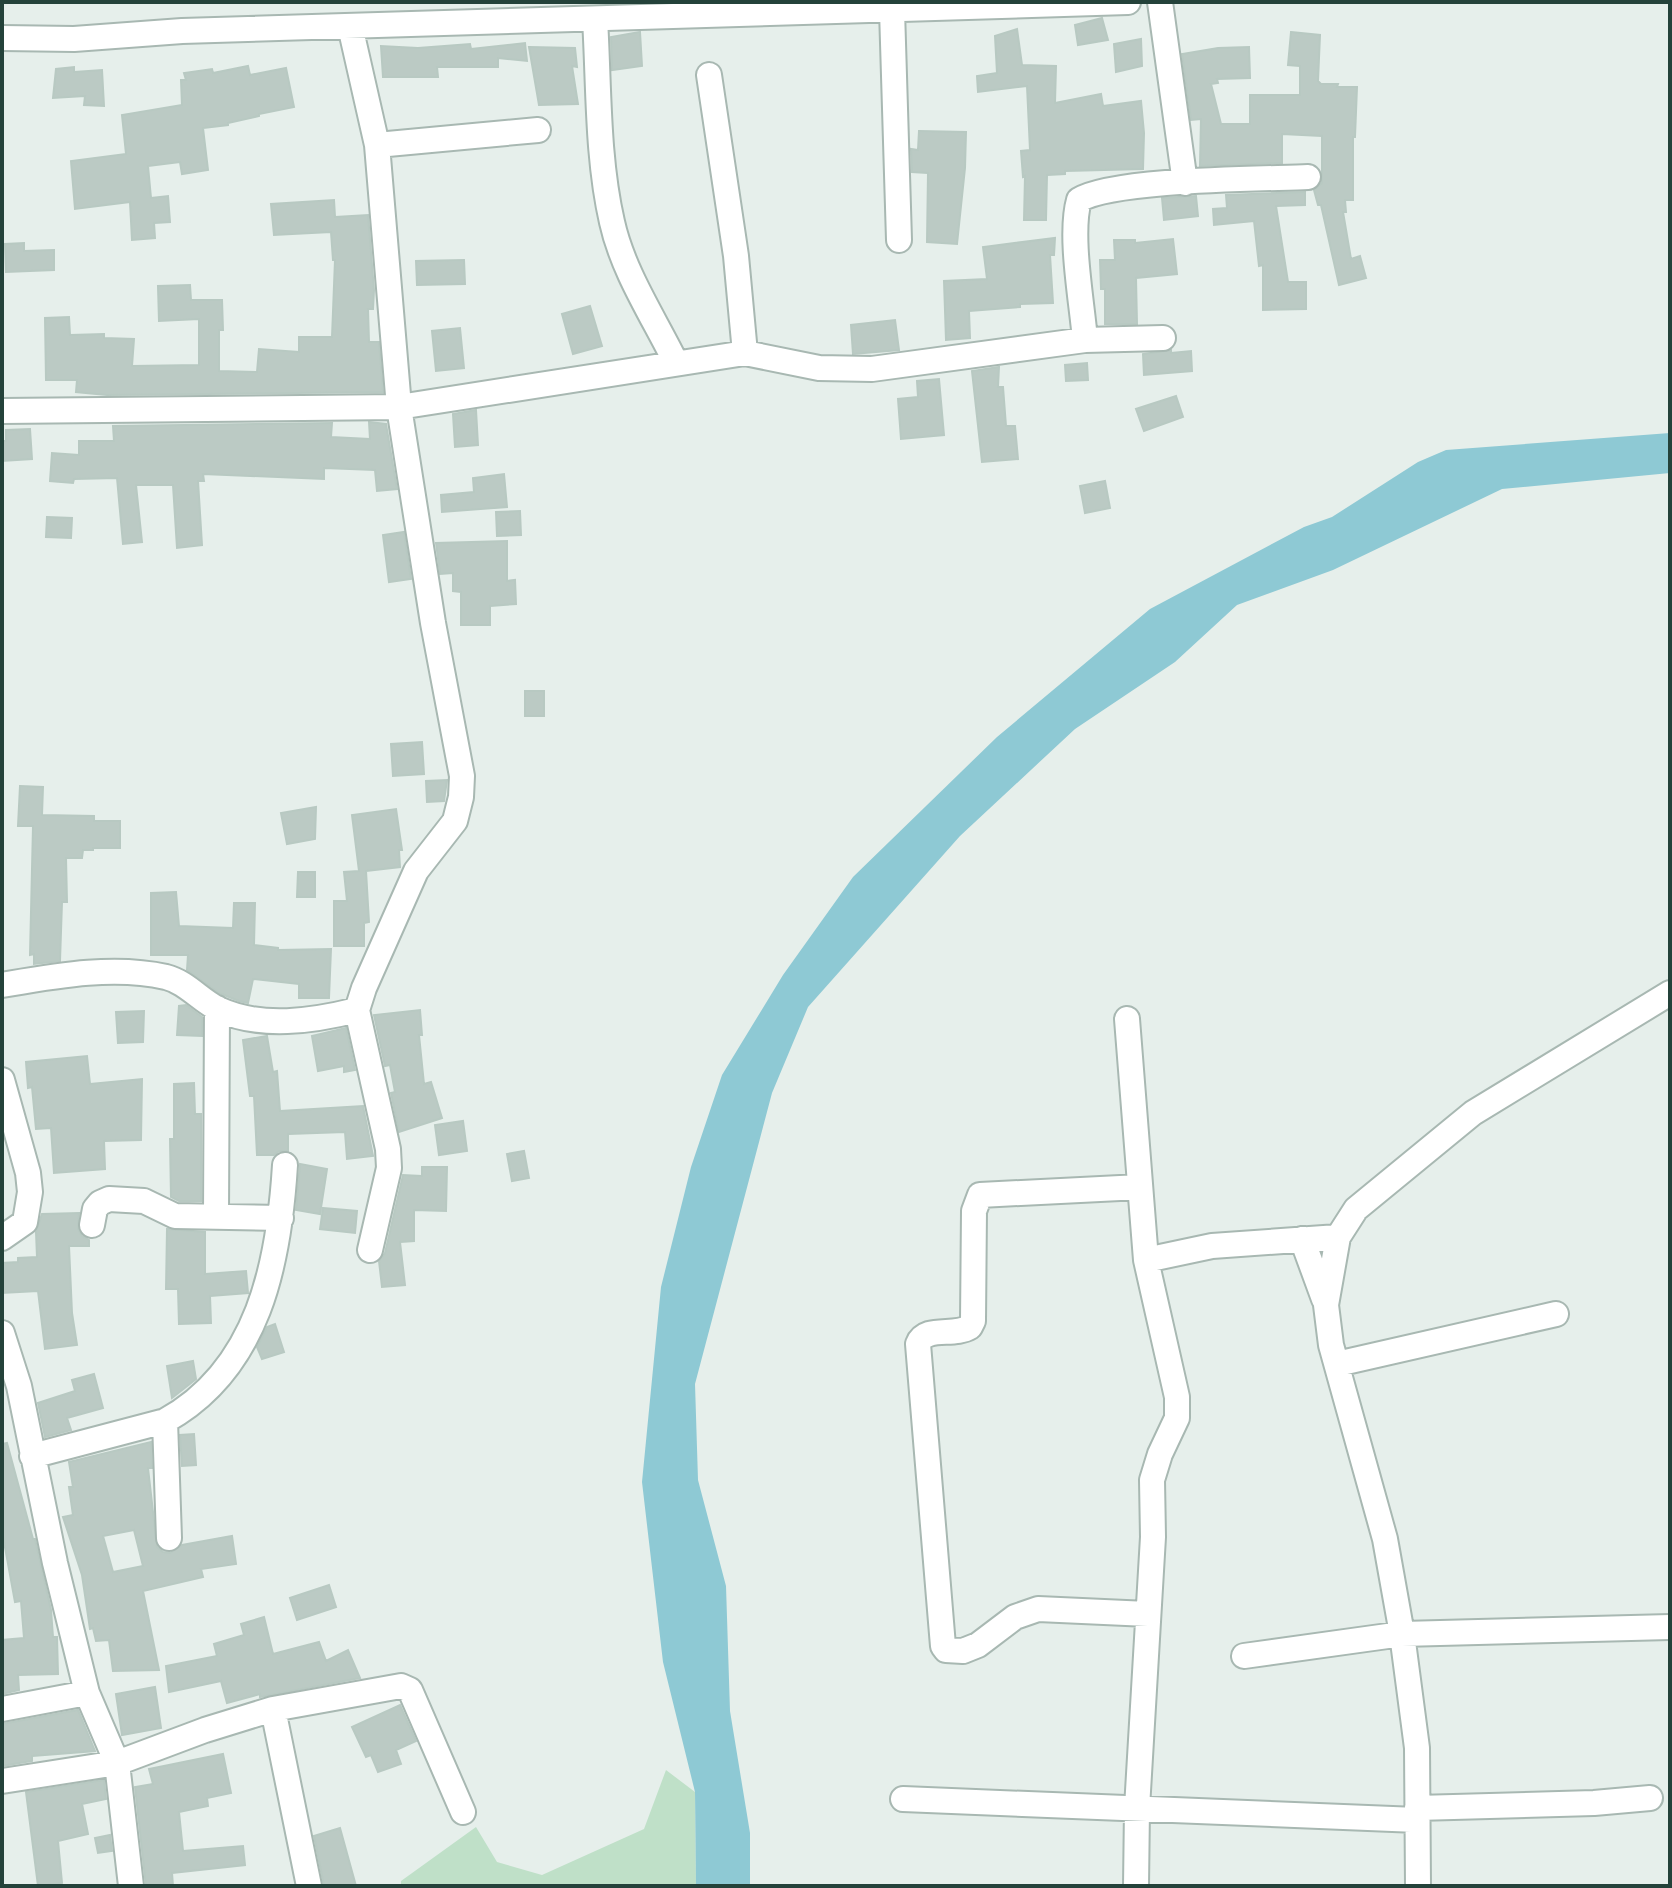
<svg xmlns="http://www.w3.org/2000/svg" width="1672" height="1888" viewBox="0 0 1672 1888" font-family="'DM Sans',sans-serif">
<rect width="100%" height="100%" fill="#e6efeb"/>
<path fill="#bfe0c8" d="M666,1770L695,1792L696,1886H401V1881L476,1827L497,1862L542,1875L644,1829Z"/>
<path fill="#8ec9d4" d="M1670,433V473L1502,489L1333,570L1237,605L1175,662L1075,729L960,836L808,1007L772,1093L695,1384L698,1480L726,1586L730,1711L750,1833V1886H696L695,1792L663,1662L642,1482L661,1287L691,1167L722,1075L783,975L853,877L997,737L1150,609L1304,527L1332,517L1418,462L1446,450Z"/>
<path fill="#bbcac4" stroke="#b8c9c2" stroke-width="2" fill-rule="evenodd" d="M1102,18L1108,40L1078,45L1075,25Z
M1017,29L1022,65L1056,66L1055,103L1101,94L1103,106L1141,101L1144,133L1143,169L1065,171V174L1047,175L1046,220H1024L1025,176L1023,177L1021,151L1030,150L1027,86L978,92L977,76L997,73L995,36Z
M640,32L642,66L612,70L611,37Z
M1291,32L1320,35L1318,81L1321,84H1338L1337,87H1357L1355,137H1353V200H1345L1346,212H1343L1351,259L1360,256L1366,278L1339,285L1321,205H1318L1314,190L1322,183V136L1282,134V163L1200,166L1201,119L1191,120L1182,54L1218,48L1249,47L1250,78L1217,79L1218,83L1211,84L1221,124H1250V95H1300V66L1288,65Z
M1141,39L1142,66L1116,72L1114,44Z
M525,43L527,61L498,58V67H437L438,77H383L381,46L418,48L470,44L471,49Z
M529,47L575,48L577,67L572,66L578,104L539,105Z
M248,66L250,75L286,68L294,107L259,114V116L228,123V125L203,128L208,170L182,174L180,162L148,166L151,198L168,196L170,222L154,223L155,238L132,240L130,202L75,209L71,161L126,154L122,115L182,105L181,80H186L184,73L212,69L213,73Z
M74,67V72L102,70L104,106L84,105L85,96L53,98L56,69Z
M919,131L966,132L965,168L957,244L927,242L928,173L912,172L911,149L918,150Z
M1305,192V205L1276,206L1288,282H1306V309L1263,310V265L1259,266L1254,221L1214,225L1213,209L1227,208L1226,195Z
M1196,196L1198,216L1164,220L1162,198Z
M334,200L335,217L368,215L374,290L373,309H368L369,342H379L383,392L107,395L76,392L77,380H46L45,318L69,317L70,335L104,334V338L134,339L132,366L199,365V319L159,321L158,286L190,285L191,300H222L223,330H219V371L257,372L259,349L299,352V337H332L335,260H333L331,232L274,235L271,204Z
M1055,238L1054,255H1050L1053,303L1020,304V307L969,311L970,338L946,340L944,281L987,279L983,247Z
M1173,239L1177,274L1136,278L1137,324H1105V289H1101L1100,260H1115L1114,240H1135V243Z
M24,243V251L54,250V270L6,272L5,244Z
M464,260L465,284L417,285L416,261Z
M590,306L602,346L573,354L562,314Z
M895,320L899,350L853,354L851,325Z
M460,328L464,368L436,371L432,331Z
M1171,350V353L1191,351L1192,371L1144,375L1143,354Z
M1087,363L1088,380L1066,381L1065,365Z
M999,367L998,387H1003L1006,426H1015L1018,459L982,462L972,371Z
M939,379L944,435L901,439L898,399L918,397L917,381Z
M1176,396L1183,417L1144,431L1136,409Z
M476,410L478,445L455,447L453,414Z
M369,422L386,424L397,489L377,491L375,470L324,468V479L203,474L204,481H198L202,545L177,548L173,485H136L142,542L123,544L117,478L74,479L73,483L50,481L52,453L79,455V441H114L113,426L332,423L331,437L370,439Z
M30,429L32,459L2,461V441H6V430Z
M504,474L507,507L442,512L441,495L474,492L473,478Z
M1105,481L1110,508L1085,513L1080,486Z
M520,511L521,535L497,536L496,512Z
M47,517L72,518L71,538L46,537Z
M404,532L411,579L389,582L383,535Z
M507,541V581L515,580L516,604L490,606V625H461V592L453,591V573L440,574L436,543Z
M525,691H544V716H525Z
M422,742L424,774L393,776L391,744Z
M447,780L444,801L427,802L426,781Z
M20,786L43,787L42,815L94,816V821H120V848H93V850H83L82,858H66L67,902H62L60,961L34,964V954L30,955L33,826H18Z
M316,807L315,839L287,844L281,813Z
M396,809L402,850H399L400,867L366,871L369,922L364,923V946H334V901H347L344,872L359,871L352,815Z
M298,872H315V897H297Z
M176,892L179,926L233,928L234,903H255L254,945L278,948V950L331,949L329,998H299V984L253,979L248,1003L239,1001L219,993L187,970L188,955H151V893Z
M186,1005L202,1017V1036L177,1035L179,1006Z
M420,1010L422,1035H419L424,1084L431,1082L442,1118L399,1132L391,1093L395,1092L390,1065L385,1066L374,1015Z
M144,1011L143,1042L118,1043L116,1012Z
M346,1028L355,1070L344,1072V1066L318,1071L312,1036Z
M267,1036L273,1072L277,1071L280,1111L363,1106L373,1156L347,1159L345,1132L288,1134V1151H279L274,1155H257L254,1096H250L243,1040Z
M87,1056L90,1084L142,1079L141,1140L104,1141L105,1169L54,1173L51,1128L36,1129L32,1087L28,1088L26,1062Z
M194,1083L195,1114H201V1201H179L171,1197L170,1139H174V1084Z
M463,1121L467,1151L439,1155L435,1125Z
M524,1151L529,1178L512,1181L507,1154Z
M300,1164L327,1169L320,1214L296,1210Z
M422,1167H447L446,1211L414,1210V1241L400,1242L405,1285L382,1287L379,1261L385,1253L403,1175L422,1176Z
M323,1208L357,1211L355,1233L320,1229Z
M79,1213L78,1229L82,1236L89,1240V1246H69L72,1313L77,1345L45,1349L38,1291L2,1293V1263L18,1262V1258L37,1257L36,1232L42,1214Z
M167,1229L205,1232V1274L246,1271L248,1293L210,1296L211,1323L179,1324L178,1289H166Z
M275,1324L284,1352L262,1359L257,1347L267,1327Z
M193,1361L196,1379L172,1398L167,1366Z
M94,1374L103,1408L67,1418L71,1430L45,1437L38,1403L75,1391L72,1380Z
M194,1434L196,1465L182,1466L180,1435Z
M151,1442L152,1468H148L157,1547L163,1552L170,1553L182,1545L232,1536L236,1564L201,1569L203,1577L143,1591L159,1670L113,1671L109,1640L96,1641L93,1628L90,1629L82,1575L63,1517L73,1515L69,1487H73L69,1462ZM134,1530L143,1566L113,1572L103,1536Z
M7,1443L33,1539H35L51,1610L53,1637H57L58,1674L18,1675L19,1690L2,1694V1640L24,1638L21,1601L15,1602L2,1531V1444Z
M329,1585L336,1607L297,1620L290,1598Z
M264,1617L273,1654L319,1642L326,1661L348,1650L360,1678L260,1697V1694L227,1703L221,1681L169,1692L166,1666L217,1656L214,1644L244,1635L241,1624Z
M155,1687L161,1728L122,1735L116,1694Z
M400,1705L416,1741L396,1750L401,1764L378,1772L371,1755L366,1757L352,1727Z
M78,1710L95,1751L32,1756V1761L2,1766V1724Z
M223,1754L231,1793L207,1798L208,1806L179,1812L183,1851L243,1846L245,1865L172,1873L173,1886H146L135,1787L153,1784L149,1769Z
M104,1780L106,1799L82,1804L88,1834L58,1841L62,1883L38,1886L26,1792Z
M340,1828L356,1886H324L314,1836Z
M110,1835L112,1851L98,1853L95,1838Z"/>
<g fill="none" stroke-linecap="round" stroke-linejoin="round">
<g stroke="#a8b8b2" stroke-width="28">
<path id="minor" d="M1160,2L1185,183
M892,10L899,240
M595,19C599,86 597,157 612,222C623,272 654,318 676,363
M350,26L377,145L399,407L433,623L462,776L461,797L455,821L416,871L364,988L357,1010L388,1149L389,1168L370,1250
M2,38L74,39L182,31L1128,2
M709,75L736,256L745,353
M377,145L538,130
M1085,340C1082,302 1069,235 1079,200C1113,179 1262,179 1308,177
M2,411L399,407L745,353L819,368L872,369L1085,340L1163,338
M2,985C55,976 113,965 166,977C186,982 200,1000 218,1009C261,1029 313,1021 357,1010
M1127,1019L1146,1260L1177,1397V1418L1160,1454L1152,1480L1153,1537L1137,1808L1136,1886
M2,1080L28,1173L30,1192L25,1222L2,1238
M1140,1187L980,1195L974,1211L973,1321L970,1327C954,1337 925,1325 918,1344L943,1646L946,1650L963,1651L978,1645L1015,1617L1038,1609L1148,1614
M216,1216L217,1008
M92,1225L95,1209L100,1203L109,1199L144,1201L175,1216L281,1218
M1302,1239L1324,1299
M1146,1260L1212,1246L1338,1237
M2,1333L19,1386L55,1563L87,1693L117,1763L131,1886
M1337,1364L1556,1314
M165,1421L169,1538
M32,1456L165,1421C259,1369 279,1263 285,1165
M1244,1656L1402,1634L1670,1627
M2,1709L87,1693
M273,1709L309,1886
M2,1781L117,1763L205,1730L273,1709L401,1686L410,1690L463,1812
M903,1799L1417,1820
M1417,1808L1594,1803L1650,1798
M1418,1886L1417,1748L1402,1634L1385,1539L1331,1345L1326,1305L1338,1237L1356,1209L1473,1113L1670,993"/>
</g>
<use href="#minor" stroke="#fff" stroke-width="24"/>
</g>
<rect width="1672" height="1888" fill="none" stroke="#24423a" stroke-width="8"/>
</svg>
